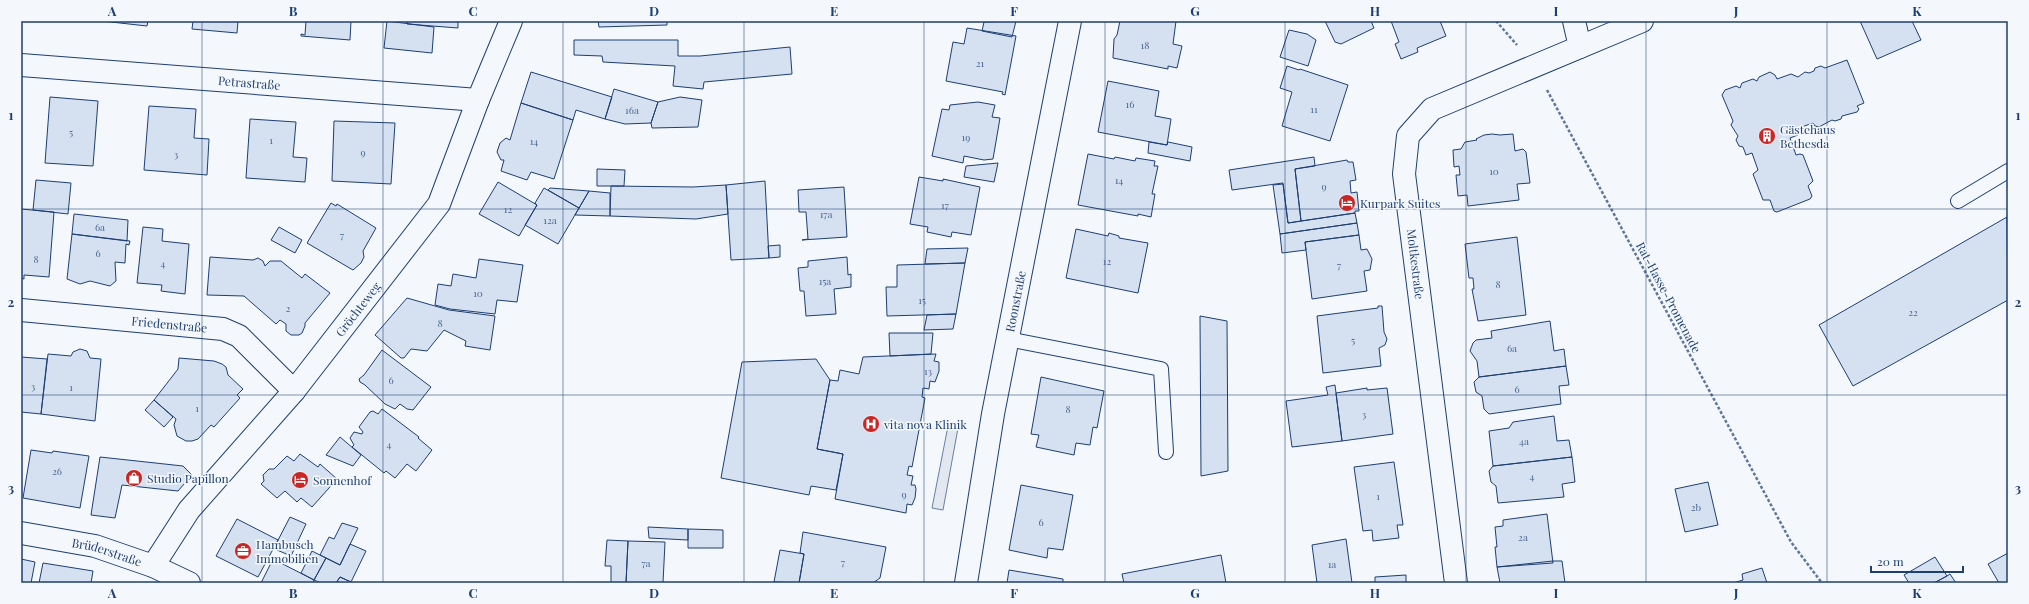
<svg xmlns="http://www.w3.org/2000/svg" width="2029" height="604" viewBox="0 0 2029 604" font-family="'Playfair Display',serif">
<rect width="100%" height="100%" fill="#f4f7fb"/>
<path fill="#e3e8f0" stroke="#687fa3" d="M948,426L958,428L943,510L932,508Z"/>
<path fill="#d5e0f0" stroke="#1d3f73" d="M102,21H148L147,26Z
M193,21H238L237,33L192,29Z
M306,21H351L350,40L301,36V34L305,35Z
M387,21L434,27L432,53L384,48Z
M407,21H458V28L407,24Z
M598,21H667V25L599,27Z
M1016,21L1012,37L982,31L984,22Z
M1120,21H1176L1173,44L1182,46L1177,68L1168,66V69L1113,58L1114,39L1117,35Z
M1325,21H1371L1374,28L1341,44L1335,42Z
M1391,21H1440L1446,36L1417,48L1418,52L1401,59L1395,44L1399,42Z
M1860,21H1912L1921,40L1877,59Z
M967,28L1016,36L1005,95L1002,94L1003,92L946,81L953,42L964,44Z
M1289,30L1307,34L1316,40L1308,66L1280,57Z
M574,40H678V56H700L790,47L792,74L704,82L703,89L673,86L675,66L603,62L602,56L574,55Z
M1847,60L1864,103L1857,106L1859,109L1857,112L1842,116L1841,119L1835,121L1832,120L1819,127L1815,126L1813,123L1796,129L1798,135L1790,138L1796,155L1800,154L1803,155L1813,181L1808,186L1812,196L1810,199L1777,212L1774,211L1770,200H1763L1753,174L1758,170L1752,153L1746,155L1743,147L1739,146L1736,140L1738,136L1731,125L1733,121L1722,95L1725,90L1736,86L1740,88L1742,83L1753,79L1757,81L1759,77L1770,72L1775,75L1777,79L1791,74L1798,77L1805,72L1809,73L1814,71L1815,68L1821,66L1825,68Z
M1287,66L1299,70L1300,69L1348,85L1330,141L1282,126L1292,92L1280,88Z
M531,72L612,97L605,119L576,110L573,120L521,103Z
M1108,81L1159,91L1155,116L1171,119L1167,145L1098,132Z
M614,89L658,102L651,123L625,124L605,119Z
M50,97L98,101L93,166L45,163Z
M680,97L702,100L698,127L652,128L651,123L658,102Z
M978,102L995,105L992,117L1000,118L993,159L984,160L964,156L963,163L932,156L942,109L949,110L950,105Z
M521,103L573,120L554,179L531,172L527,180L501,171L504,160H501L497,152L500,143L506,138L510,140Z
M149,106L196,109L194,138L209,139L207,175L144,170Z
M250,119L296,122L293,157L307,158L305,182L246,178Z
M334,121L395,123L391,184L332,181Z
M1492,134L1500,135L1513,134L1515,151L1523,149L1526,152L1530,183L1517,184L1519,200L1468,206L1467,195L1458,196L1456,175H1460L1459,166L1454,167L1453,150L1461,149L1465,142L1477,140L1476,139L1484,135Z
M1149,142L1167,145L1168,142L1192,147L1190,161L1148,153Z
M1088,154L1114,159L1115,157L1135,161L1136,158L1155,161L1154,166H1158L1152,194H1155L1151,217L1138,214V216L1078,205Z
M1314,157L1315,166L1295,169L1301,221L1288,223L1283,183L1232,190L1229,170Z
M1347,160L1348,162H1353L1356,180L1350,181L1351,193L1357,192L1359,211H1355V213L1301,221L1295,169Z
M998,163L994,182L964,177L966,166Z
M597,169L625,170L624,186H597Z
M919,177L943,181V179L980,187L971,235L952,232L951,237L927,232L928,227L910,224Z
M36,180L71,183L68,214L33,210Z
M765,181L769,258L731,260L726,185Z
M498,182L537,205L519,236L479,214Z
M1283,184L1288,223L1355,213L1357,223L1280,234L1273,185Z
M726,185L728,214L696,219L610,216L611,186L693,187Z
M844,187L847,237L802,240L808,239L806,212H799L798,190Z
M544,188L579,208L558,244L525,225L537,205L535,203Z
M550,188L589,191L579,208L548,190Z
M589,191L610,193V216L575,215Z
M331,203L336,206L337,204L376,228L363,251L364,257L361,263L353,270L307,243Z
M21,209L54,212L49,277L24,275V279L21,278Z
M74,214L128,220L127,241L72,234Z
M2007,217L2008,300L1853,386L1819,325Z
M1357,223L1359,235L1305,242L1306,250L1282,253L1280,234Z
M143,227L163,229L162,241L189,244L185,294L161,291L162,285L137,283Z
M279,227L302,240L295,253L271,240Z
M1076,229L1108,236L1109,233L1119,236V238L1148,243L1138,293L1066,278Z
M72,234L130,241L129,245L126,244L125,263L115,262L116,281L110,286L90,281L80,284L67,279Z
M1359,235L1361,250L1367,249L1372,259L1370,270L1364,271L1367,291L1312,299L1305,242Z
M1517,237L1526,315L1478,321L1472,289H1474L1473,278H1469L1465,244Z
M780,245V257L769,258L768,246Z
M968,248L965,263L925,264L927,249Z
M210,257L253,260L258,258L263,261L265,266L270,261H281L302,278L305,274L330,293L305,323V326L302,333L299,335H291L286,331V324L280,320L276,324L244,296L207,295Z
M847,257L848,275L851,274V287L834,289L836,314L806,316L804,291H800L798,268L808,267V261Z
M479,259L523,265L517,302L497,300L495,314L450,309L435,305L438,284L451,286L453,274L476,278Z
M965,263L956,314L887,316L886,287H897V265Z
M407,298L449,310L495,316L490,350L465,346L466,341L444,330L427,351L411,349L404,358H401L375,335Z
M1378,306H1382L1384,332L1387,339L1385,345L1379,348L1381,366L1323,373L1317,316L1378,308Z
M956,314L953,329L924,330L927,315Z
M1200,316L1227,321L1228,471L1201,476Z
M1550,321L1554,351L1564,349L1566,366L1479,377L1477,361L1470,351L1473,343L1476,340L1492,338L1491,331Z
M889,333H933L931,354L890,356Z
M80,349L87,351L90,358L101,359L95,421L41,414L48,354L71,356L73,352Z
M382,350L431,387L413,410L407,409L400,404L395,409L385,404L365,385L360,382L359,379L364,375Z
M936,354L934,361L939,362V371L935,382L930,381L929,389L923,388L922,397L925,398L912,467L909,466L907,475L913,476L911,485H915L916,489L915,498L912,505L907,504L906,513L835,499L843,454L817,449L830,380L838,381L840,370L859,374L863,357Z
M21,357L47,359L41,414L21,412Z
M179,358L214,361L222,364L226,367L228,375L243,389L237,395L240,398L214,427L211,425L198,439L192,441H186L177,436L174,425L176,419L154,400L178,369Z
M816,359L830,380L817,449L843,454L836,490L811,486L809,495L721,478L742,362Z
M1566,366L1569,385L1559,386L1561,404L1489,414L1484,409L1482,396L1476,392L1474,382L1479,377Z
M1041,377L1104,391L1097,428L1093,427L1090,445L1076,443L1074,455L1036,447L1039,435L1031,434Z
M1335,385L1342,441L1292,447L1286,401L1328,395L1326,387Z
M1367,388V390L1387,388L1393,434L1342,441L1336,393Z
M154,400L173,417L164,427L145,410Z
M382,409L419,437L418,438L432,450L416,471L407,464L395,478L386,471L384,473L352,447L354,445L350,438L354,432L362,434L363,432L359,427L370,412L373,411L378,414Z
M1554,416L1557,441L1569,440L1572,457L1493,466L1489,431L1509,428L1513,422Z
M340,437L361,455L353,466L326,455Z
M31,450L52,453L53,451L89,456L80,508L23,498Z
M300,454L318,467L320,464L337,479L312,507L301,498L297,502L285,491L277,498L261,484L264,481L263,475L269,469H274L287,456L294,461Z
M100,457L183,466L192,475L178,491L122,485L115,518L91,515Z
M1572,457L1575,482L1562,484L1564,497L1498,503L1496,486L1491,482L1489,471L1493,466Z
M1394,462L1403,525H1397L1399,538L1373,541L1372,530L1363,531L1354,467Z
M1708,482L1718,525L1685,532L1675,489Z
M1021,485L1073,495L1063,550L1048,548L1047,558L1009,550Z
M1547,514L1553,563L1497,567L1495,547H1497L1495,527L1503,526V520Z
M290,517L306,524L291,556L277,550L278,548L275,546Z
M237,519L278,540L258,577L216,556Z
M342,523L358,528L340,565L320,555L329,537L334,539Z
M648,527L688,529V540L649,538Z
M688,529L723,530V548H688Z
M803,532L886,547L880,578L873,583H799L804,554L800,553Z
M1346,539L1352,583H1317L1312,545Z
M607,540L628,541L626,583H611V566H605Z
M628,541L665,542L663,583H626Z
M350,544L366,551L351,582L340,577L336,583H321L314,580L326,558L340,565Z
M780,550L804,554L799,583L774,582Z
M312,551L326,558L314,580L301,573Z
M2008,553V583H1999L1988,564Z
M1221,555L1226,583H1124L1122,574Z
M1935,557L1947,576L1934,583H1909L1904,575Z
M21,559L35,562L31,583H21Z
M273,559L314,580L313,583H261Z
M1553,561H1562L1565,583H1500L1497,567Z
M43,563L93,571L91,583H39Z
M1762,568L1767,583H1733L1743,580L1742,574Z
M1009,570L1063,579V583H1007Z
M1950,574L1956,583H1934L1947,576Z
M1406,575V583H1375V577Z
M340,577L351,582L350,583H336Z"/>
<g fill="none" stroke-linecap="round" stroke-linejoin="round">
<g stroke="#1d3f73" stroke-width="16">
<path id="service" d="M1958,201L2008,171
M1008,339L1161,369L1166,452"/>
</g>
<g stroke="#1d3f73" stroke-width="24">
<g id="minor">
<path d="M1574,21L1580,47"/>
<path id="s1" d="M21,65L478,100"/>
<path id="s2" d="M21,310L223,329L239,336L294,391"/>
<path id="s3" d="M966,583L993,414L1070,21"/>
<path d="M1456,583L1404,174L1408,136L1432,109L1642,21"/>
</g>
</g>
<g stroke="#1d3f73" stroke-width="24">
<g id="tertiary">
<path id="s4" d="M153,566L189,510L294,391L439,204L478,100L511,21"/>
</g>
</g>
<g stroke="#1d3f73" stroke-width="24">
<g id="secondary">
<path id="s5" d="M21,533L95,546L153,566L189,583"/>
</g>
</g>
<path stroke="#5e769c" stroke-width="2.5" stroke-dasharray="3 2" stroke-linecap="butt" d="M1496,21L1517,45
M1547,90L1791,542L1822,583"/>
<use href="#service" stroke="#f4f7fb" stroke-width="14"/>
<use href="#minor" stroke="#f4f7fb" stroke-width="22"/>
<use href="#tertiary" stroke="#f4f7fb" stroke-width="22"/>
<use href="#secondary" stroke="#f4f7fb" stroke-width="22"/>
</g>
<path fill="none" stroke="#1d3f73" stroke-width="1" stroke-opacity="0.55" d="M202,21V583M383,21V583M563,21V583M744,21V583M924,21V583M1105,21V583M1285,21V583M1466,21V583M1646,21V583M1827,21V583M21,209H2008M21,395H2008"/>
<defs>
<g id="building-disc" transform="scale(0.9)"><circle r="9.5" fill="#c62828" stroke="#f4f7fb"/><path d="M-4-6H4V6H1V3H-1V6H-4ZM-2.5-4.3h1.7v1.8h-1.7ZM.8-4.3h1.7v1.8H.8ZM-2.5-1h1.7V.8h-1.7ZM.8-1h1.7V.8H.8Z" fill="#fff"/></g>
<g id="hotel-disc" transform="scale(0.9)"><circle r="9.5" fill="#c62828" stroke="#f4f7fb"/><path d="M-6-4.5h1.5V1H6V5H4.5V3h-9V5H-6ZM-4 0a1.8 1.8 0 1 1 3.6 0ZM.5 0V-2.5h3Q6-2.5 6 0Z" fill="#fff"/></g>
<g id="hospital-disc" transform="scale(0.9)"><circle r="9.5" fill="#c62828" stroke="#f4f7fb"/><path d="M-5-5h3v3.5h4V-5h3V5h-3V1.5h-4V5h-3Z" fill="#fff"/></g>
<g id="shop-disc" transform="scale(0.9)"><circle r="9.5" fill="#c62828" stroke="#f4f7fb"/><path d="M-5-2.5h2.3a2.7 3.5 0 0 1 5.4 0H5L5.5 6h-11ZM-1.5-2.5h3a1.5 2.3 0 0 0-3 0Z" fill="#fff"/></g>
<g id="office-disc" transform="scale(0.9)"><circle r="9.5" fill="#c62828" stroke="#f4f7fb"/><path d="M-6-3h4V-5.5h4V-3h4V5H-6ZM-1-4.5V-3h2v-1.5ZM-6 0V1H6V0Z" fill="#fff"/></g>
</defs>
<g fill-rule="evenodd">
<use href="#building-disc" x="1767" y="136"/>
<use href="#hotel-disc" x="1347" y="203"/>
<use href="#hospital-disc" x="871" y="424"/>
<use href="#shop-disc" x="134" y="478"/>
<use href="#hotel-disc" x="300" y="480"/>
<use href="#office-disc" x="243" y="551"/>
</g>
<g text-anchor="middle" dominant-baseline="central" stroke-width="3" stroke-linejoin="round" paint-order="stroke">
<g font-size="10" fill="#4b6792">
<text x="1145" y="45">18</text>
<text x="980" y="63">21</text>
<text x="1130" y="104">16</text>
<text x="1314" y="109">11</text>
<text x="632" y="110">16a</text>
<text x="71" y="132">5</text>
<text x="966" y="137">19</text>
<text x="271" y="140">1</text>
<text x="534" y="141">14</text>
<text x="363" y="152">9</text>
<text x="176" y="154">3</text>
<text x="1494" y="171">10</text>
<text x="1119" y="180">14</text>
<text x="1324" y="186">9</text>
<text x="945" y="205">17</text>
<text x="508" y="209">12</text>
<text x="826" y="214">17a</text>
<text x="550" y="220">12a</text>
<text x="100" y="227">6a</text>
<text x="342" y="235">7</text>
<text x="98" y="253">6</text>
<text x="36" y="259">8</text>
<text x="1107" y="261">12</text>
<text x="163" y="263">4</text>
<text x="1339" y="265">7</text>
<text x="825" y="281">15a</text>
<text x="1498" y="284">8</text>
<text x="478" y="293">10</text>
<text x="922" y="300">15</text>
<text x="288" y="308">2</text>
<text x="1913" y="312">22</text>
<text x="440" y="323">8</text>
<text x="1353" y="340">5</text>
<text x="1512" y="348">6a</text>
<text x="928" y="371">13</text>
<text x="391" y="380">6</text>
<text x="33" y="386">3</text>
<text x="71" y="387">1</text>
<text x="1517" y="389">6</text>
<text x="197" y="408">1</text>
<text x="1068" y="409">8</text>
<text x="1364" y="414">3</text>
<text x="1524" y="441">4a</text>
<text x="389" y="444">4</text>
<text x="57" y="471">26</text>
<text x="1532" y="476">4</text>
<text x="904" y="494">9</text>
<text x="1378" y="496">1</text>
<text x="1696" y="507">2b</text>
<text x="1041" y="522">6</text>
<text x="1523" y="537">2a</text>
<text x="843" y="562">7</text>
<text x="646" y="563">7a</text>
<text x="1332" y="564">1a</text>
</g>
<g font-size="12" fill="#1d3f73" stroke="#f4f7fb">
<text stroke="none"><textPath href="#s1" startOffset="229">Petrastraße</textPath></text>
<text transform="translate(1416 264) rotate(83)">Moltkestraße</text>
<text transform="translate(1669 297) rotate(62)">Rat-Hasse-Promenade</text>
<text stroke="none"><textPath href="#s3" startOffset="286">Roonstraße</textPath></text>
<text stroke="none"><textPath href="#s4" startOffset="329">Gröchteweg</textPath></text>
<text stroke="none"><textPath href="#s2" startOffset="149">Friedenstraße</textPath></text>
<text stroke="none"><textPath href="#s5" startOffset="88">Brüderstraße</textPath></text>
</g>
<g font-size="12" fill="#1d3f73" stroke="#f4f7fb" text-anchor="start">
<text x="1780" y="129">Gästehaus<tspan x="1780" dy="14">Bethesda</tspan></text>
<text x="1360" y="203">Kurpark Suites</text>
<text x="884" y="424">vita nova Klinik</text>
<text x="147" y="478">Studio Papillon</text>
<text x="313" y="480">Sonnenhof</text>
<text x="256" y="544">Hambusch<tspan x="256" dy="14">Immobilien</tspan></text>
</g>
</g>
<rect width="2029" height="604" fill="none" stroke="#f4f7fb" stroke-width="44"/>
<path d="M1871 566v6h92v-6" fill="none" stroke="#1d3f73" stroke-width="2"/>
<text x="1877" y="566" font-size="12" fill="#1d3f73" stroke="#f4f7fb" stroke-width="3" paint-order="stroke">20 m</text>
<rect x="22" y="22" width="1985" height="560" fill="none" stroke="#1d3f73" stroke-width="1.5"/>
<g font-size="13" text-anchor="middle" font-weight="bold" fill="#1d3f73">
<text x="112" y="16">A</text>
<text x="293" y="16">B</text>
<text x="473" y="16">C</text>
<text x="654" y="16">D</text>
<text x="834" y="16">E</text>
<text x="1014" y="16">F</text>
<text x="1195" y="16">G</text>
<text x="1375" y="16">H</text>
<text x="1556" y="16">I</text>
<text x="1736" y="16">J</text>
<text x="1917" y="16">K</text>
<text x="11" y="120">1</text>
<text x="2018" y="120">1</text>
<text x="11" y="307">2</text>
<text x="2018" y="307">2</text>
<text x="11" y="493">3</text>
<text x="2018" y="493">3</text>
<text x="112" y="598">A</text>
<text x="293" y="598">B</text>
<text x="473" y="598">C</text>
<text x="654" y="598">D</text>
<text x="834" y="598">E</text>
<text x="1014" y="598">F</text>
<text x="1195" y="598">G</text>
<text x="1375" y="598">H</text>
<text x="1556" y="598">I</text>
<text x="1736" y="598">J</text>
<text x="1917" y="598">K</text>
</g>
</svg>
